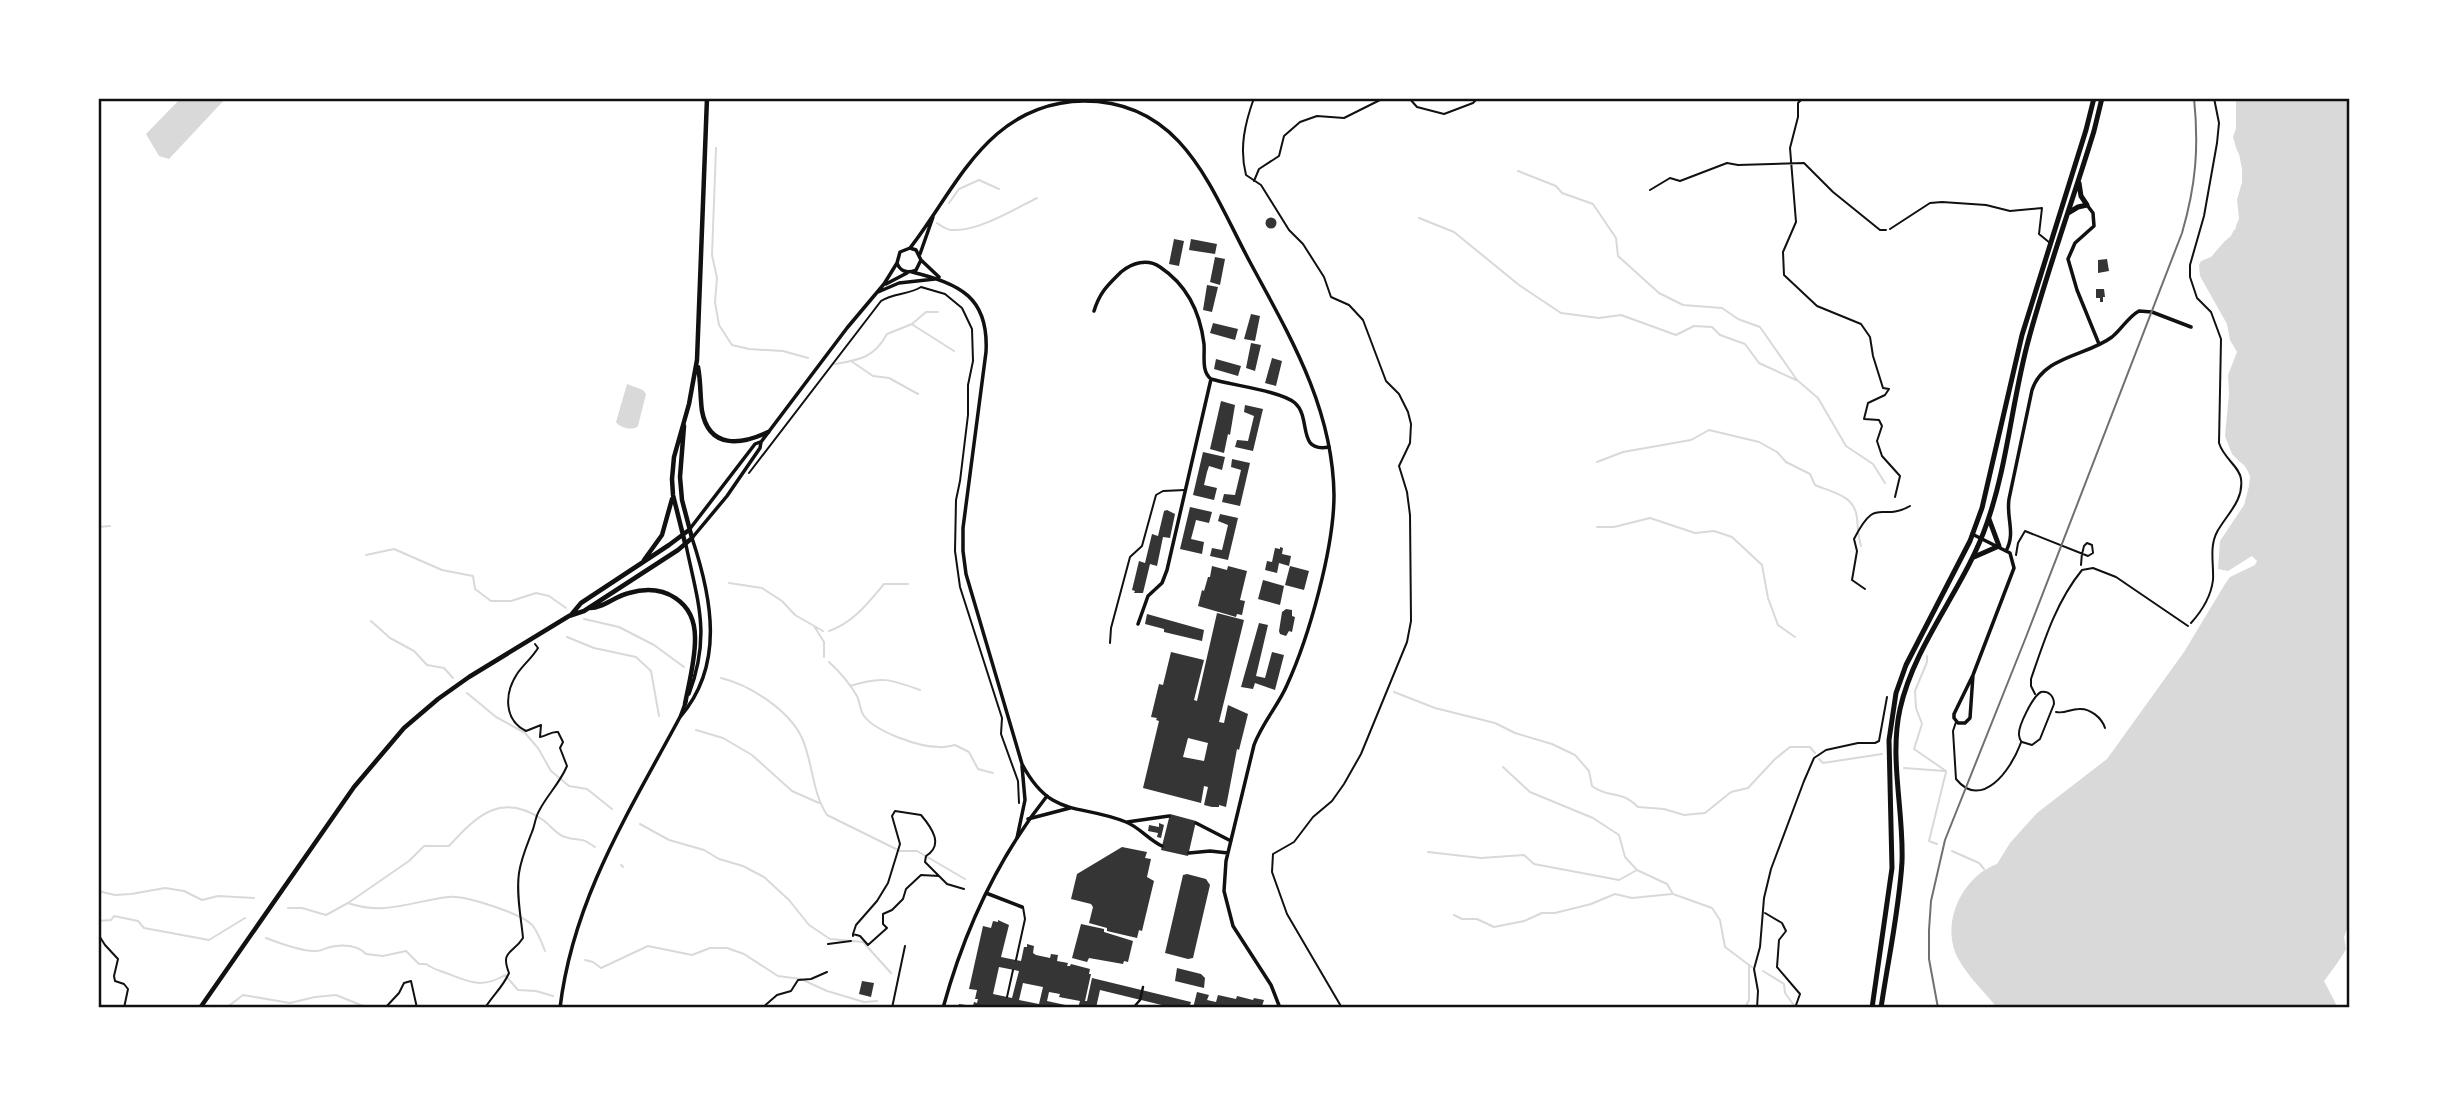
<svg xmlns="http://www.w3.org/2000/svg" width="2448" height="1106" viewBox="0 0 2448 1106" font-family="'Times New Roman',serif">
<rect width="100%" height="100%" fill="#fff"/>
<path fill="#d9d9d9" d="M181,98H226L169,159L159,156L146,134Z
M2235,98H2350V921L2344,937L2346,949C2342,957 2329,975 2324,981L2338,1008H1997C1985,992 1969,978 1959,960C1939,926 1961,877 1997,864L2010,843L2037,813L2107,759L2184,652L2225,584L2230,577L2255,565L2257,561L2252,556L2228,571L2218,569L2220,541L2244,505L2249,486L2250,476L2246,468L2232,454L2225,436L2229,394L2228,375L2237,352L2230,340L2227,324L2200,276L2199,265L2201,261L2211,257L2236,228L2237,199L2242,182V169L2233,137L2236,128Z
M627,384L643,390L646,394L638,426C633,431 620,428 616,422Z"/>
<path fill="#fff" d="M2232,98L2236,100V128L2231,139L2239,154L2242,169V182L2237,199L2239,219L2231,236L2210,253L2230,231L2235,218L2233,203L2240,167L2229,137L2232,127Z
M2229,362L2226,382L2227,401L2224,435L2225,445L2229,454L2244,465L2250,476L2244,503L2230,523L2226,526L2241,504L2246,477L2241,467L2229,456L2223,443L2222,437L2226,394L2225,374Z"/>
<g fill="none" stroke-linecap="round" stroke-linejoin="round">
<path stroke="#d9d9d9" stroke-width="2" d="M716,148L712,255L717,278L715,302L719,325L732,345L749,349L783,351L808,358
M1518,171L1556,186L1562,193L1593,204L1616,238L1618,256L1659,293L1683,305L1722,308L1738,319L1760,327L1797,380L1818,398L1846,446L1873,464L1885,483
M949,203L959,189L979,180L999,189
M1419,218L1454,232L1519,285L1561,313L1599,318L1621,315L1676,335L1694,326L1712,327L1720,335L1745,344L1759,363L1796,380
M937,223C941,226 947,230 952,230C977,232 1015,209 1037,198
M913,325L954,351
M851,361L873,376L889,378L918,394
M100,362V432
M835,364C859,360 874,358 887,334L912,324L926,312H938
M100,457V526
M1597,462L1623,452L1691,440L1709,430L1759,442L1777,452L1786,462L1810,474L1815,485C1831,492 1855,495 1857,518C1858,528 1858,536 1861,546
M98,527L110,526
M1597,527H1614L1650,518L1695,533L1714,531L1732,537L1762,565L1768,598L1778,625L1795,637
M366,555L394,549L442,570L473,576L475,589L491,601H511L536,593L549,596L566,608
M729,583L762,588L782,601L795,615L823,631
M584,619L619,627L654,645L684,667
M371,621L390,638L414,651L427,665L444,668L453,678
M814,626L824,642V657
M829,631C853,623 868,603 884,584H908
M567,637L594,648L636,657L651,671L659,716
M1927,656V662L1915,691L1916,708L1922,724L1914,749L1946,771
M829,662C840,672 850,684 857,696C860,702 860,711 864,716C876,732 919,747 939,747C944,748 950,746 955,745L969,752L978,769L993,773
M721,678C750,685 789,710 802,738C813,763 812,792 827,815L900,851H917L965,879
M850,686C881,676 890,679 920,690
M1394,692L1435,708L1495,723L1515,733L1552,744L1575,755L1589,771L1592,786C1609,799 1620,789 1638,807L1664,809L1684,815L1705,813L1731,792L1748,788L1775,759L1790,747H1810L1815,753
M467,693L496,717L525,733L538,748L551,771L569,786L587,789L612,809
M696,730L723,738L752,755L792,791L819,803
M1819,759L1823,763L1882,754
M1503,767L1530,792L1593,818L1619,835L1625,857L1637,870L1667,884L1673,894L1712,908L1720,920L1725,947L1749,965
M1904,768L1945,771
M640,824L669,840L704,850L719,859L743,866L764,877L789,900L809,925L830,939L863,942L891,973
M1937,844L1929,841L1946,772
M1952,851L1979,863L1984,869
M1428,852L1481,858L1524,855L1534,864L1619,880L1637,870
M621,865L623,867
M98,891L115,895L131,894L165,888L184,891L202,900L218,896L254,898
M348,903L409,861L424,846H449C478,814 502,792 543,820C550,825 557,835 565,837C579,842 578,835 595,847
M288,908H302L326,915L348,903C384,916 413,901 448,897C464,895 524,914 533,926C538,933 542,943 545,951
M1454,915L1462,919H1477L1494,927L1524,921L1542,913H1555L1591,904L1615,894L1632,898L1672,894
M98,921L111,920L114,916L138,921L144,928L209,940L245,918
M266,938C279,943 301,951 314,951C320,952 325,948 330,947C342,944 358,945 366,954L383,956L406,951L419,964H426C433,969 438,970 446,973C469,982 482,989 505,975L518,990L536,991L553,996
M585,960L593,962L601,968L648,946L692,955L710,948H727L744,954L778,976L801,979L827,991L864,1002L877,1001
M1763,971L1784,984L1785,993L1796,1008
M226,1008L243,995L290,1003L315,997L336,995L368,1008
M1745,1008L1749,1000V965L1752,967"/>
</g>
<path fill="#353535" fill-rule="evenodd" d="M1265.5 223a5.5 5.5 0 1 1 11 0a5.5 5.5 0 1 1-11 0Z
M1174,239L1184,241L1179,266L1169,264Z
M1191,239L1217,244L1215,254L1189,250Z
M1215,257L1225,259L1220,285L1210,282Z
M2107,259L2109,271L2098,273V260Z
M1207,285L1218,287L1212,312L1203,310Z
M2096,289H2104L2105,297H2103V302H2100V298H2096Z
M1251,314L1260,316L1255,341L1244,339Z
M1213,323L1238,329L1235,340L1210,333Z
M1251,343L1261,345L1255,371L1246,368Z
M1272,358L1282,361L1276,386L1265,383Z
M1216,359L1241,366L1238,376L1214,369Z
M1221,401L1235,405L1230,435L1228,434L1224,453L1210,449Z
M1245,405L1263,409L1253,451L1235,447L1237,440L1248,441L1254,416L1244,412Z
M1203,452L1225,457L1222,470L1209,466L1207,472L1204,485L1217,488L1214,500L1193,495Z
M1232,459L1250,463L1240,506L1222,502L1224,494L1235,495L1241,470L1231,467Z
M1190,507L1212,512L1209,523L1196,520L1195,524L1191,539L1204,542L1202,554L1180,549Z
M1167,510L1175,514L1170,538L1163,537L1157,566L1150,564L1143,593H1134L1135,591L1132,590L1139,561L1145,563L1152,534L1158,536L1164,511Z
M1220,514L1238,518L1228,560L1210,556L1212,548L1222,550L1228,525L1218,521Z
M1280,547L1283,548L1282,554L1291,556L1289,566L1279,563L1277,573L1265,570L1267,561L1272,562L1275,548L1280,549Z
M1212,566L1227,570L1228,566L1247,571L1240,600L1245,601L1242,615L1237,614L1236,617L1198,606L1202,590L1204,591L1208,577H1210Z
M1290,566L1309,571L1304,590L1285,585Z
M1263,580L1284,586L1280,605L1258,599Z
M1286,609L1292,610V616L1295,617L1292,632L1289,631L1286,636L1280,634L1279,631L1282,612Z
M1217,613L1244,620L1219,722L1224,723L1228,705L1248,714L1239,750L1237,749L1226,807L1219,805V807H1212L1204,805L1208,787L1204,786L1201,803L1143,788L1159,721L1156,720L1157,718L1151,717L1159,684L1163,685L1171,652L1204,660L1194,700L1197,701ZM1188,738L1208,743L1204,761L1183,757Z
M1147,614L1204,630L1202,641L1164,632V629L1145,624Z
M1259,623L1268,625L1256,676L1265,678L1272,652L1284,655L1275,690L1255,683L1253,689L1241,687Z
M1170,814L1196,821L1188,856L1161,850Z
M1159,823L1164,825L1161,838L1157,837L1158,833L1148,831L1149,825L1159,827Z
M1122,847L1147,852L1145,858L1151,859L1147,877L1154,881L1142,931L1139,930L1137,938L1107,931V928L1089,923L1093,907L1091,904L1071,899L1077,874Z
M1187,874L1206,879L1210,885L1193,958L1188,959L1165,953L1183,875Z
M998,920L1009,925L1001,957L1021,961L1024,947H1027V944L1034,946L1033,953L1036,955L1050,958L1051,954L1058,955L1057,961L1068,963L1067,966H1070L1071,964L1090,969L1089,974H1091L1085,1001H1087L1092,978L1191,1002L1189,1008H1174L1100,990L1096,1008H1078L1080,1001L1059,997L1060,994L1049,992L1047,1001L1070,1006V1008H958L959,1004L973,1006L974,1002L977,1003L978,999H975L977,990L969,989L983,926L991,928L993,921L998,922ZM999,967L1019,971L1012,998L993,994ZM1023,983L1043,987L1039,1004L1019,1000Z
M1081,924L1104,929V932L1133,941L1128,962L1124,961L1123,964L1089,958L1087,962L1072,958Z
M1177,968L1201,974L1205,978L1204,988L1175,981Z
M862,981L874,983L871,997L859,994Z
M1197,992L1209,995L1207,1000L1216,1002L1218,995L1236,999L1237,996L1253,1000L1254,998L1264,1000L1262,1006L1267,1008H1193Z"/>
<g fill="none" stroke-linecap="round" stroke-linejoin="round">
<path stroke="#111" stroke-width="2" d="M1254,98C1245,123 1239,148 1246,175L1261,185L1289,230L1303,244L1324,277L1331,297L1349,305L1363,320L1386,381L1399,394L1408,412L1411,424L1410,443L1399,466L1407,492L1410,515L1411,621L1407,642L1361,754L1344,784L1332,801L1313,817L1294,842L1273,854L1272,872L1287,914L1342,1008
M1409,98L1417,107L1444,114L1473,103L1478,98
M1803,98L1798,103V117L1790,148L1796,222L1783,252L1784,275L1817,306L1861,324L1870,337L1873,356L1883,388L1889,389L1885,395L1868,403L1864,419L1879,420L1882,426L1877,441L1882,456L1900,476L1895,497
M1254,181L1259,169L1279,156L1284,136L1300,122L1317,116L1344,118L1384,98
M1650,190L1670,178L1680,181L1727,163L1738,165L1804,163L1833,192L1880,230H1886
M749,473L881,301C893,293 908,295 921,287L945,294L962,308L972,329L973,361L968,385V415L960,481L956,500L955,551L960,587L1002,718L1001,734L1018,781L1019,803
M2016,555L2018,543L2025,531L2088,556L2093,553L2092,545L2087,543L2084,546C2082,552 2081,559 2081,565
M1865,589L1852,580L1857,551L1854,539C1877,494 1880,523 1910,506
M2191,623C2201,612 2211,596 2213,580C2214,565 2209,547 2217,532C2226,515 2244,501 2241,479C2240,467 2224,459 2219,443L2221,339L2211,312L2197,298L2190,277V265L2204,216L2217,143L2219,123L2214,98
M2056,712C2065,714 2070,709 2079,709C2090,708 2102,718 2105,728
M1765,913L1782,923L1786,931L1779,940L1777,967L1800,994L1795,1008
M98,934L105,945L118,959L114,976L115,981L124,984L128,989L124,1008
M853,934L856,925L877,901L888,883L900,844L892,816L895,811L921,815C932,828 944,845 926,856L925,862L939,876
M853,936V934L860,936L868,945L887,928L883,924V914L892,910L903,899L906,889L921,875L939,876L947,884L964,889
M828,944L851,941
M385,1008L399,993L404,983L411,981L417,1008
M485,1008C493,995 503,987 509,973C500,950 513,954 523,938C521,917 516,894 519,873C521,859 527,845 532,832C535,825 535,818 539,811C547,795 560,783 567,766L560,748L563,742L558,732C551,731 547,736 540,737L541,725L526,731C504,720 504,694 517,674C523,665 532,658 538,648L535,644
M762,1008L777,995L791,991L798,980L811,979L827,972
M1757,1008L1758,991L1754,969L1760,947L1764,898L1771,869L1804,781L1814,758L1826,750L1858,743H1875L1879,741L1887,697"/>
<path stroke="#111" stroke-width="2" d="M1890,229L1930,203L1942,202L1986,205L2010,211L2042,208L2039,234L2050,243
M1110,643L1111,628L1130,557L1142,546L1156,495L1163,491L1185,490
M2035,694L2031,686V679C2044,641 2056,602 2082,570L2093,568L2116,577L2188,626
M1956,722L1953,731L1956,779C1982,811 2011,769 2020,745C2023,738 2020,744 2019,735C2018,726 2033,696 2041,692C2049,691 2054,696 2054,704L2040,739L2032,745L2022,742
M1016,960L1025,919L1023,907
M1007,997L1013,970
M892,1008L905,946"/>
<path stroke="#111" stroke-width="2.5" d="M1133,1008L1140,1000L1143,987"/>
<path stroke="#111" stroke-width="3.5" d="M2087,205L2093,213L2094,226L2075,243L2068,259L2077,290L2099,344
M1094,311C1100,292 1107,286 1121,272C1132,263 1147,258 1160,267C1187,285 1200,311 1204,344C1205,356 1201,371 1211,379
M1211,379C1231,385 1281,391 1295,403C1312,418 1296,453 1329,447
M1972,534L2010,553L2014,568L1973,675L1954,714V718L1958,723H1965L1970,718L1973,675
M2006,551C2016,533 2006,518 2009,499L2032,390C2043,356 2087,356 2112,337C2122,329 2128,317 2139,311L2152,312L2191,327
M1138,624L1148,596L1162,583L1167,570L1211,379
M986,893L1022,907
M943,1008C964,931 997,859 1047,796"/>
<path stroke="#111" stroke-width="3.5" d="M910,248C939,211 961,165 997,134C1021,113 1052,101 1084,101C1184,101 1211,190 1251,264C1291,338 1333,409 1334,495C1334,548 1309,637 1287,685C1278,706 1262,723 1254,745L1226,861L1224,891L1233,926L1271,985L1280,1008
M910,248L916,250L921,260L939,277
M920,254L933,217
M897,263C900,271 907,274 916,270L921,260
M912,272C960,284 989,297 986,352L963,528V551L966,574L1022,764C1051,819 1079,803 1126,822C1139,827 1149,840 1162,846
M886,284L907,273
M878,292L899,283L935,279
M689,530L755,444L760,442
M686,545C698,603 711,635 689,694
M680,717C725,665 712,598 692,538L727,496L760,448L761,442L847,328L884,284L897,263L900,252L910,248
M1028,819L1070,808
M1127,822L1169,816
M1196,823L1231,841
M1017,838L1025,800L1022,766
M1189,853L1210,851L1228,853
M560,1008C573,899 629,812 680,717L686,701"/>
<path stroke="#111" stroke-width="4.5" d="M698,367C701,382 700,397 702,411C709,449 741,445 768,432
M685,543L673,495L672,479L674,457L689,404L697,360L707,98
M644,560L662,535L672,499
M589,608C602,609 615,596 629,593C664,583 696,601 695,640C695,661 689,683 685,704
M571,615L581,603L669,545L689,530
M200,1008L354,787L404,728L438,699L469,677L569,616L584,611L678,550L692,538L682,500L680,477L684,426"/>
<path stroke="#111" stroke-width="5" d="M2068,213L2078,207L2087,205L2081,196L2079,183
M1974,557L1999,546L1989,519
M1872,1008L1892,868L1889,740L1896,693L1906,665L1970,541L1982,508L2022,335L2086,130L2094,98
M1881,1008C1888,960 1899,911 1902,862C1904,811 1889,759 1900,709C1915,642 1965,588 1987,523C2008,463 2012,399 2029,338C2048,268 2073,200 2094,131L2102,98"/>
<path stroke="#707070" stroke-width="2" d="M1938,1008L1929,959V930L1931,901L1945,840L2026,637L2182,233C2196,185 2199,147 2194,98"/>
</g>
<rect width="2448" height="1106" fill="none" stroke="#ffffff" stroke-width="200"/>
<rect x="100" y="100" width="2248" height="906" fill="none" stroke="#111" stroke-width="2.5"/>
</svg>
